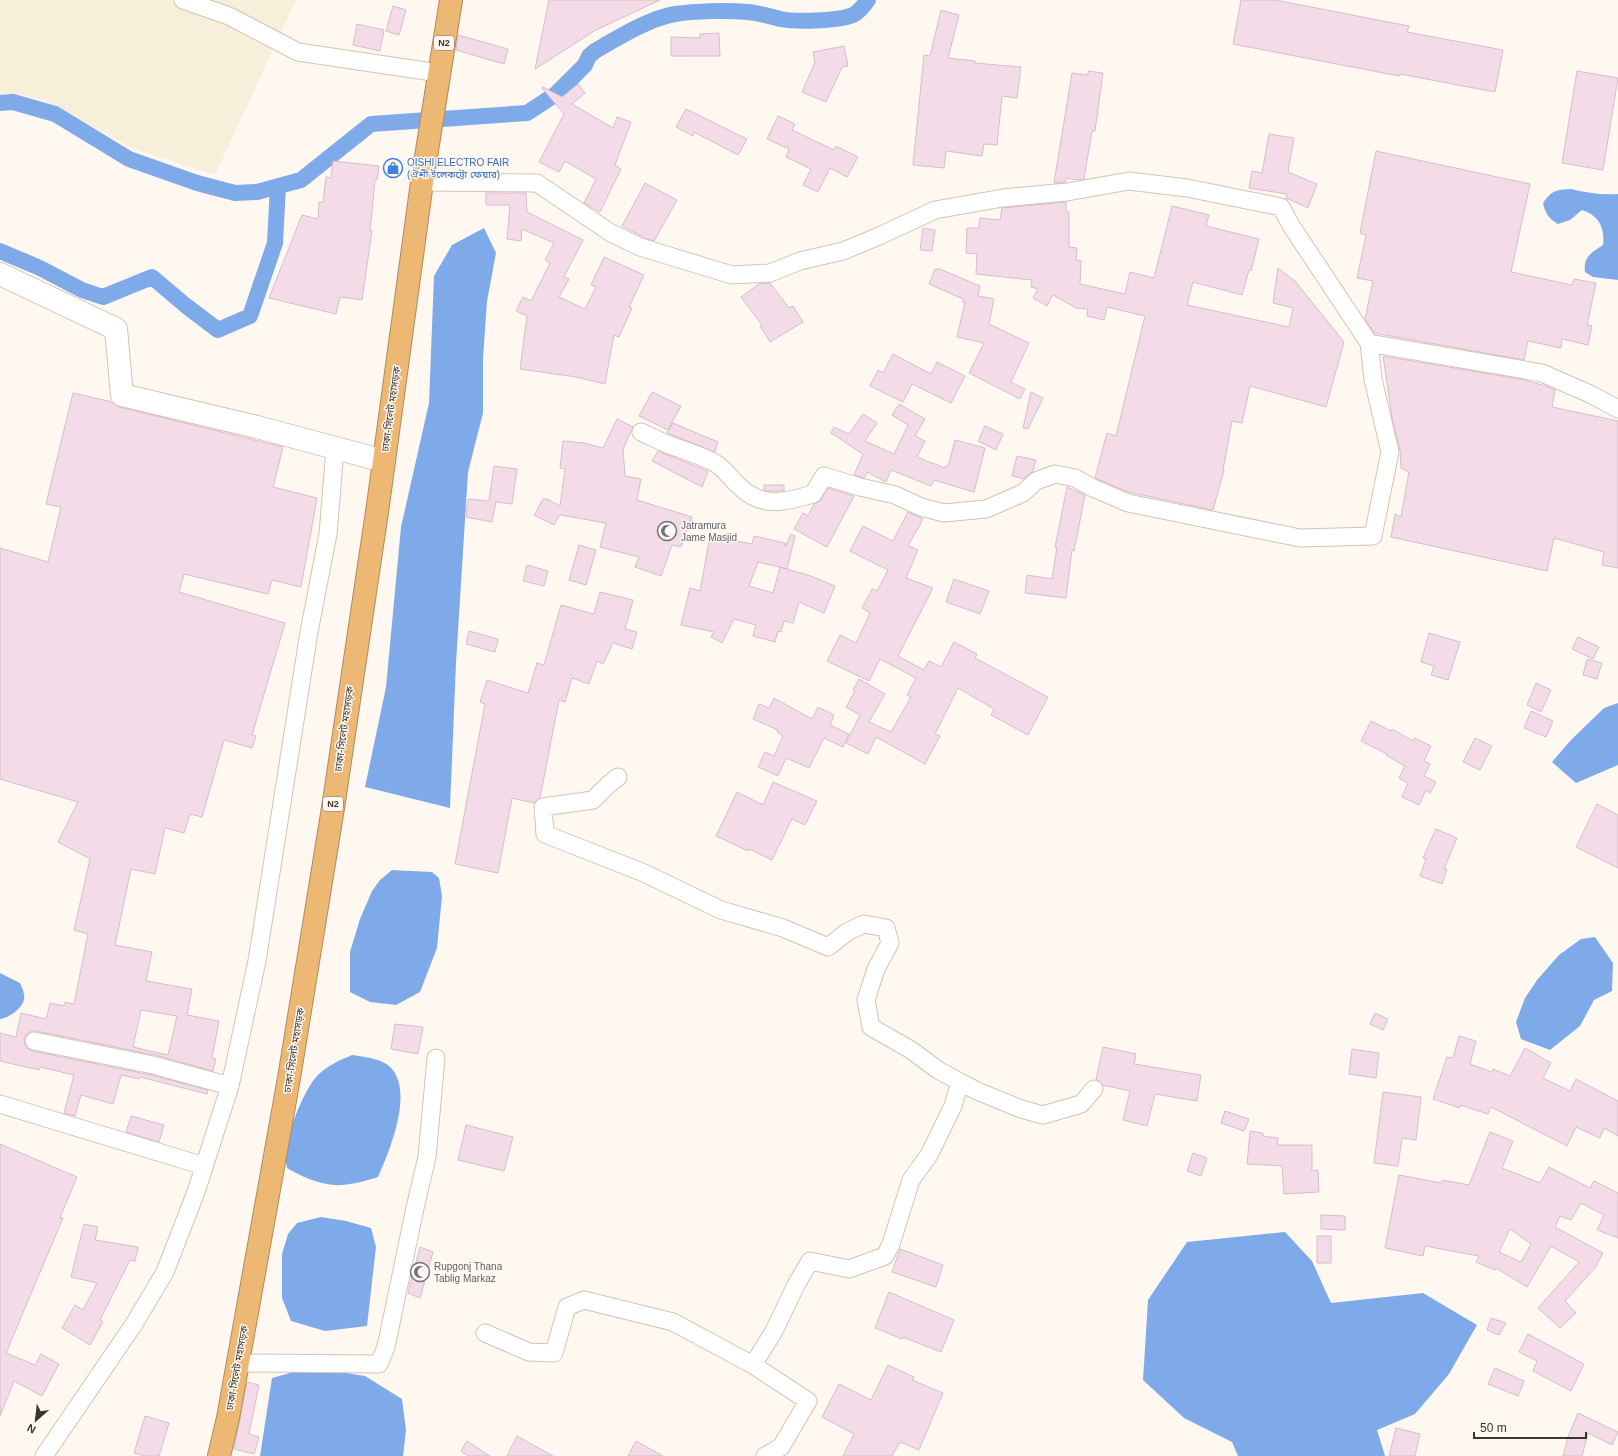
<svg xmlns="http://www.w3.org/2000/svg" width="1618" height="1456" viewBox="0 0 1618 1456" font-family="Arial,'Noto Sans Bengali',sans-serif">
<rect width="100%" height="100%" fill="#fff8f1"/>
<path fill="#f7efd9" d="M0,0H296L215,175L131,148L49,102L18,94L0,95Z"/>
<path fill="#7eaae9" d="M1571,189C1587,193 1601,195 1618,194V280L1593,277L1585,272C1583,257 1592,252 1603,245C1605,228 1599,215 1582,210L1570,220L1558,224C1549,219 1545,213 1543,203C1552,190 1556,190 1571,189Z
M484,228L496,253L487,301L483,358V413L468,472L456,663L450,808L365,787L386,687L401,527L429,403L434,276L452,245Z
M1618,703V765L1576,783L1552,762L1570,741L1604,708Z
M392,870L432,872L439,878L442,896L437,948L420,992L396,1005L370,1002L350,992V952L360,919L372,891L380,880Z
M1595,937L1613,963L1612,991L1594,1000L1580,1026L1550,1050L1521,1039L1516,1022L1525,998L1537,980L1559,955L1581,939Z
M0,973L20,983C22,987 25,994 24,999C23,1008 9,1018 0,1019Z
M352,1055C364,1057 383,1058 392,1069C413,1094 390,1150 378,1177C365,1181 348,1186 334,1185C318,1184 301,1176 287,1168C286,1161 284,1153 286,1146C289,1129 306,1085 319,1074C329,1065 340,1060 352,1055Z
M321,1217L346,1221L371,1228L376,1247L367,1326L325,1331L291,1321L282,1298V1254L288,1234L297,1223Z
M1285,1232L1312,1261L1331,1303L1423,1293L1477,1325L1449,1374L1415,1414L1377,1430L1385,1456H1238L1232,1442L1184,1418L1143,1380L1148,1300L1187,1242Z
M311,1367L365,1376L402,1399L406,1430L403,1456H260L272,1378Z"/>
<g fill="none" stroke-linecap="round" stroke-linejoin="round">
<path stroke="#7eaae9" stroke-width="16" d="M0,103L13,102L55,114L129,159L197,183L235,193L257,192L301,180L371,124L527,113L556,94L585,65L589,56L595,51C617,38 650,18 675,14C695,11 727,10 748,12C759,13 769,16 780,19C795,22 836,21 850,16C858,14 863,6 868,0
M0,251L40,268L82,290L103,297L152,277L185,305L218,330L250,316L275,243L278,186"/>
</g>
<path fill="#f3dce8" stroke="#d4beca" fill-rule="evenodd" d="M549,0H660L596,30L535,69Z
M1241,0H1275L1409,26L1407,32L1503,50L1495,92L1400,74L1399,76L1233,44Z
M393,6L406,10L399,35L386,31Z
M941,10L959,15L948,58L975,61V63L1021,67L1017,98L1002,96L997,145L984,144L982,156L946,151L944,168L913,165L924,55L930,56Z
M357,24L384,30L380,51L353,45Z
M719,33L720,56H671V37L700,38V34Z
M458,35L508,49L504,64L456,50Z
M844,46L848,66L842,67L826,102L802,92L815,62L813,52Z
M1088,71L1103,73L1095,131H1092L1084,179L1078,180L1066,178V182L1054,183L1072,73L1088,75Z
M1577,71L1618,78L1603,170L1562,163Z
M578,84L585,93L572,104L613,128L617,117L631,122L615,165L621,169L600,212L584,203L596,179L565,161L559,172L539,162L564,114L542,88L543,87L562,97Z
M686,109L747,139L738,155L694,132L693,136L676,127Z
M778,116L795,124L792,130L834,150L836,146L858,157L847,177L830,168L818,192L803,185L811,169L786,157L789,149L767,139Z
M1269,134L1294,138L1288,172L1317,184L1308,208L1286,198L1287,194L1249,188L1252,171L1262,173Z
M1376,151L1530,184L1511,272L1572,285L1574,279L1596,283L1587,325L1592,326L1588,345L1562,339L1561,348L1528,341L1524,360L1374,333L1365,319L1373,281L1357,278L1366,235L1360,233Z
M333,161L379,166L377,180H375L370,231H372L362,300L340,297L336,314L269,298L302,215L318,219L319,202H323L326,177L331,178Z
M645,183L677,200L654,241L645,238L622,226Z
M486,193H526L527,212L583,240L564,277L569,279L559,297L585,309L596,287L591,285L604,257L644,275L629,307L632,308L619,337L614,335L605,384L576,377L520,369L527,316L516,311L523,297L531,301L550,263L545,260L554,243L522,229L521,241L507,239L510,205H486Z
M1066,202V212H1069V247L1077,248L1076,260L1081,261L1080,284L1125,294L1130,272L1154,278L1172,206L1209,215L1206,226L1259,239L1251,271L1249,270L1242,295L1193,282L1187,305L1289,327L1293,308L1273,303L1278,268L1295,281L1344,342L1326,407L1250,386L1242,423L1232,421L1223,470H1224L1213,510L1128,492L1095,478L1107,433L1116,436L1145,316L1107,307L1104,320L1087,316L1088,309L1076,308L1053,295L1047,306L1033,298L1038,289L1031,287L1032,280L976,274L977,254L966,253L967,228H979L980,218L1000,220L1002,208Z
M923,228L935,230L932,251L920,250Z
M935,269H940L980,286L978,296L994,299L989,324L1029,343L1011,382L1025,389L1020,399L969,373L984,343L957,337L965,302H963V299L929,284Z
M770,283L789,308L793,306L803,322L770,342L760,326L762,325L741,297L759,284Z
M893,354L931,374L937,362L965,376L951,403L912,384L903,402L870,386L878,370L883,373Z
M1383,356L1520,379L1546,386L1555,390L1552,407L1618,421V568L1602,565L1604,552L1554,538L1547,571L1391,537L1395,514L1401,517L1409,472L1401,468L1400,450L1393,423Z
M652,392L681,406L668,430L639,416Z
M1031,392L1043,398L1028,429L1023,428Z
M73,393L112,402L119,407L283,447L273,487L317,498L301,587L272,580L268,594L184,574L179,592L285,623L252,735L256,736L252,748L224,740L202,817L190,814L184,833L165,828L155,874L131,869L115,945L152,952L146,981L192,989L187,1015L219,1021L212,1058L216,1059L213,1071L155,1055L36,1031H31L27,1034L24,1039L25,1045L27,1048L32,1051L151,1075L208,1090L207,1094L140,1077L139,1079L121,1075L113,1104L81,1095L75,1116L64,1113L74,1075L40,1067L39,1070L0,1061V1033L16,1037L21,1013L46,1019L50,1003L64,1006L65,1002L74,1004L88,934L74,930L90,859L58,842L78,802L0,779V548L48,562L61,507L46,504ZM141,1010L177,1016L168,1055L133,1047Z
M899,404L925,419L915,436L925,441L917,457L945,468V466L948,467L955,440L985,448L974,492L934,480L931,486L891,470L886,482L867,472L864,478L854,475L863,454L831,433L834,427L849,434L863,414L877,423L865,441L894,454L908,425L892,415Z
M617,419L633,427L623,449L625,476L641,479L637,500L692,517L681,547L672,545L661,576L635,567L639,557L600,547L606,523L560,515L554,525L534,515L543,499H547L560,506L565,469L560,468L563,441L584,443L603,448Z
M673,423L718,442L715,452L667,433Z
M985,426L1003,434L996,450L978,441Z
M658,451L708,471L702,487L652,461Z
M1017,456L1036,460L1033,471L1024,479L1012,476Z
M494,466L517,469L512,504L496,502L492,522L466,517L468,499L489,501Z
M764,485H784V491H767L764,490Z
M1067,487L1085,495L1074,551L1072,550L1066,598L1025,593L1027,575L1052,579L1057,547H1055Z
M828,488L854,496L827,547L794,529L803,513L808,516L814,504L821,500Z
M908,512L923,519L908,546L918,550L906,578L933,588L898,656L924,670L929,661L941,667L954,642L977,654L975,658L1048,697L1028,735L991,715L994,709L958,688L935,734L940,736L925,764L876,737L868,754L846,743L860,715L846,707L855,691L853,690L859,679L885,694L869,722L891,732L911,697L907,695L916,678L880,659L869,681L827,661L840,635L856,643L870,613L862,608L872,589L877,591L888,570L850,551L863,526L893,541Z
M791,534L795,536L787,569L758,562L749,586L773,593L780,567L811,576L835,586L824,613L799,602L793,623L784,621L781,632L778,631L775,642L753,636L756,625L734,619L722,643L711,637L714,632L681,625L690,588L700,591L710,536L752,544L754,536L785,543V547Z
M579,545L596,550L586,585L569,580Z
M527,565L548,571L544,586L523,581Z
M954,579L989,591L980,614L946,602Z
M600,592L633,600L625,629L637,632L632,649L613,643L603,664L597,661L589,684L572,678L565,702L559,700L540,798L534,803L512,798L498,873L455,864L485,704L480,702L487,680L528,693L537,663L544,665L561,605L594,614Z
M469,631L498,639L495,652L466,644Z
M1429,633L1460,642L1448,680L1431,675L1434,666L1421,662Z
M1578,637L1599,647L1593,659L1572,649Z
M1587,659L1602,663L1597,679L1583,675Z
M1536,683L1551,690L1541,712L1527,705Z
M774,698L812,719L818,707L834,715L830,725L849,734L843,747L824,738L809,768L786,758L778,776L758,767L765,752L774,756L783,736L777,732L778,730L753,719L759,704L769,708Z
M1531,711L1553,721L1546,737L1524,728Z
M1371,721L1391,731L1392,729L1413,741L1415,738L1431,746L1424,761L1430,764L1424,776L1436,782L1430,793L1426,790L1419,805L1402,797L1408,783L1399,778L1405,766L1386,755L1387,754L1361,741Z
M1475,738L1492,746L1480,770L1463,762Z
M773,782L817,801L805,825L792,819L772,860L749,849L748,851L716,836L737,792L763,805Z
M1597,804L1618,815V868L1576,847Z
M1436,829L1457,838L1444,869H1447L1442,884L1420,876L1426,859L1423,858Z
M1375,1013L1388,1019L1383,1030L1370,1024Z
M395,1024L423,1027L418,1054L391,1049Z
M1459,1036L1476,1041L1470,1064L1492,1072L1493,1069L1510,1076L1525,1048L1551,1063L1543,1078L1570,1091L1576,1079L1618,1101V1136L1604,1128L1600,1138L1576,1127L1567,1146L1491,1107L1488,1114L1460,1105V1108L1433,1099L1447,1057L1453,1058Z
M1103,1047L1136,1054L1134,1064L1201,1075L1197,1101L1155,1094L1147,1126L1123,1120L1130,1091L1103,1085L1096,1079Z
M1352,1049L1379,1053L1376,1078L1349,1074Z
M1383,1092L1421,1097L1416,1140L1402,1138L1398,1166L1374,1163Z
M1225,1111L1249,1119L1244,1131L1221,1123Z
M131,1116L164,1125L159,1142L126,1132Z
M466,1125L513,1137L504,1171L458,1160Z
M1250,1131L1263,1133V1136L1278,1138L1277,1145H1312V1171L1318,1170L1319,1192L1284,1194L1282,1166L1247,1164Z
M1490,1132L1513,1141L1502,1168L1540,1183L1549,1167L1590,1188L1594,1181L1618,1193V1238L1597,1230L1604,1215L1581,1203L1571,1220L1560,1216L1555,1227L1603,1253L1595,1268L1565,1301L1576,1313L1560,1328L1538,1308L1579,1262L1551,1246L1527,1287L1496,1268L1495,1270L1476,1262L1479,1256L1425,1246L1423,1256L1385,1248L1399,1175L1441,1183L1442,1180L1469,1185ZM1510,1229L1531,1244L1521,1262L1499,1252Z
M0,1144L77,1177L60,1218H63L6,1353L35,1365L41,1354L59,1364L42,1396L14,1381L0,1416Z
M1193,1153L1207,1158L1201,1176L1187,1171Z
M1321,1215L1345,1216V1230L1321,1229Z
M84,1224L98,1227L95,1240L138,1247L135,1261L130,1260L100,1320L103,1322L90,1345L62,1328L75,1305L83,1310L97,1283L71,1277Z
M1317,1236H1331V1263H1317Z
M420,1247L433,1252L420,1298L408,1293Z
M900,1249L943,1265L936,1287L892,1272Z
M889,1292L954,1320L941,1352L903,1337L902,1339L875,1328Z
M1491,1318L1506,1323L1499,1335L1487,1330Z
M1528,1334L1584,1364L1571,1391L1533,1371L1537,1361L1519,1352Z
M888,1365L914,1377L912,1380L943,1393L919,1450L900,1442L892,1456H843L854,1434L822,1417L839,1384L871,1400Z
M1495,1368L1524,1381L1518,1396L1488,1384Z
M247,1382L259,1385L249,1434L259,1437L254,1454L234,1449Z
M1578,1413L1618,1432L1612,1445L1588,1433L1582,1456H1563L1568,1437Z
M145,1416L169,1423L159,1456H145L134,1453Z
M1396,1428L1420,1434L1415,1456H1389Z
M517,1436L553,1456H507Z
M467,1441L490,1456H468L461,1451Z
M636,1441L663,1456H628Z"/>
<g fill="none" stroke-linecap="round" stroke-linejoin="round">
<g stroke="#d4c3b2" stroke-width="19">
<path id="street" d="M183,0L229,16L298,52L439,73
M422,182L537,183L611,233L640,247L732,275L770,273L800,261L843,251L877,237L935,210L1003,198L1067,192L1129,181L1187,188L1281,207L1292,227L1369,343L1373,379L1390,452L1373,536L1300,538L1128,503L1093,488L1075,478L1055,474L1036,481L1023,493L986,509L944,513L921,507L895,495L860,487L824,476L813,494C786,502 762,509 739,486C730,478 725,469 715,463C702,456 689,452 675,447C663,443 652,437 641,432
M1369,343L1542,373L1590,394L1618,409
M618,777L608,785L593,800L543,807L545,834L644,873L721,910L783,928L828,947L847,932L864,924L886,928L890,943L876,969L866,1000L871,1027L911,1050L938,1070L960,1082L953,1106L929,1155L911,1180L891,1244L885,1256L849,1269L810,1261L796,1285L774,1331L753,1365
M34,1041L153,1065L230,1086
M960,1082L977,1091L1021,1109L1043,1115L1081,1104L1094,1089
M0,1104L204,1166
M485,1333L529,1352L554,1353L567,1307L584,1300L673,1322L753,1365L808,1401L781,1447L765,1456
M237,1363L379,1364L386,1347L415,1208L427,1157L436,1058
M44,1456L134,1324L165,1272L196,1192L230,1086L257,961L309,632L328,534L335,449"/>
</g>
<g stroke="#d4c3b2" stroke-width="24">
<path id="secondary" d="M0,274L116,329L122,395L257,427L384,461"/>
</g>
<g stroke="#af8a5c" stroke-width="24">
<path id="highway" d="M219,1456L228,1418L289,1078L333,808L378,505L422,182L451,0"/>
</g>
<use href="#street" stroke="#fff" stroke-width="17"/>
<use href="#secondary" stroke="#fff" stroke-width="22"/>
<use href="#highway" stroke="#edb874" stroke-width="22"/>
</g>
<defs>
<g id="shop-ring" transform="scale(1)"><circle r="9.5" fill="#fff8f1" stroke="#3f7fe0" stroke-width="1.5"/><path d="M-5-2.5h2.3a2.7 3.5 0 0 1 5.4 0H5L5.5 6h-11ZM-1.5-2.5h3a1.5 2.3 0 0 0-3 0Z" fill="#3f7fe0"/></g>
<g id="mosque-ring" transform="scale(1)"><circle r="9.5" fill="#fff8f1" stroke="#6b7280" stroke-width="1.5"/><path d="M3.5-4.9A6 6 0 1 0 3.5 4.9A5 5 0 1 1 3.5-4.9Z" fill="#6b7280"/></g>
</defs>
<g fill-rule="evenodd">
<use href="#shop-ring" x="393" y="168"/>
<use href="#mosque-ring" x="667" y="531"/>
<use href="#mosque-ring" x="420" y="1272"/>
</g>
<g text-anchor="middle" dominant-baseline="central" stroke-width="3" stroke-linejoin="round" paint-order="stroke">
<g fill="#fff8f1" stroke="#767068" stroke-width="1">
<rect x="434" y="36" width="20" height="14" rx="3"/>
<rect x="323" y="797" width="20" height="14" rx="3"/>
</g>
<g font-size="9" font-weight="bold" fill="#3c352e">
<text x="444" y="43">N2</text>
<text x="333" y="804">N2</text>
</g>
<g font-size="10" fill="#366cbe" stroke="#fff8f1" text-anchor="start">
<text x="407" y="162">OISHI ELECTRO FAIR<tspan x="407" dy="12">(ঐশী ইলেকট্রো ফেয়ার)</tspan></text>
</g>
<g font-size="10" fill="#3c352e" stroke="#fff8f1">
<text transform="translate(391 409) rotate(-82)">ঢাকা-সিলেট মহাসড়ক</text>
<text transform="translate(344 729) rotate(-82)">ঢাকা-সিলেট মহাসড়ক</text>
<text transform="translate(294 1050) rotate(-81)">ঢাকা-সিলেট মহাসড়ক</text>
<text transform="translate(237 1368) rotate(-80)">ঢাকা-সিলেট মহাসড়ক</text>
</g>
<g font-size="10" fill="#5b616d" stroke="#fff8f1" text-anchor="start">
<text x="681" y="525">Jatramura<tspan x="681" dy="12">Jame Masjid</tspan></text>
<text x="434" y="1266">Rupgonj Thana<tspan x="434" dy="12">Tablig Markaz</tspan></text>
</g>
</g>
<g transform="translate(36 1420) rotate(208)" stroke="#fff8f1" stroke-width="3" paint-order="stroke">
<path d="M0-3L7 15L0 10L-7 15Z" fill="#3c352e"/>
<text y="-6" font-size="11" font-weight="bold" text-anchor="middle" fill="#3c352e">N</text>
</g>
<path d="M1474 1432v6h112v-6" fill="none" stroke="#3c352e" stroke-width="2"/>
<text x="1480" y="1432" font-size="12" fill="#3c352e" stroke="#fff8f1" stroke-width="3" paint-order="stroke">50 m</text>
</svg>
